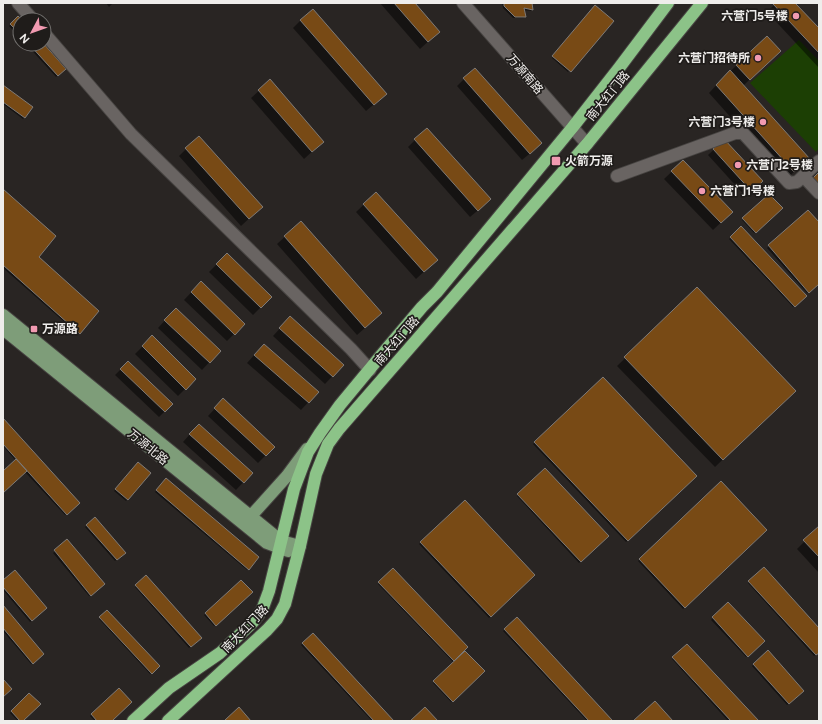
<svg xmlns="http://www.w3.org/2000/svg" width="822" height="724" viewBox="0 0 822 724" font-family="Figtree,'Noto Sans SC',sans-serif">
<rect width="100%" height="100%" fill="#292523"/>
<path fill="#1c3f04" d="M799,40L819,61V148L816,152L750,83Z"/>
<path fill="#0007" d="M106,3H113L109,7Z
M380,3H414L431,39L420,49Z
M502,3H531L532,10L531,11L523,10L525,17L523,18H513L503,8Z
M776,3H794L819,30V68L767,12Z
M595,7L612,21L568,72L552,58Z
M18,17L21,20L20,37L9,26Z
M301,20L378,101L366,111L293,28Z
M767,37L779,51L743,86L809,159L786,179L709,93L722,79Z
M26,44H43L65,68L56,77Z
M464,79L533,151L522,160L457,86Z
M270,81L315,149L304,159L251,98Z
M3,86L25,117L23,119L3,104Z
M415,140L482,207L470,217L408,147Z
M724,140L757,187L746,197L708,155Z
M186,149L254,214L241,226L179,156Z
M683,161L732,212L713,230L664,179Z
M3,191L38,257L97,311L78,334L3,268Z
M376,193L429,267L416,279L356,212Z
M769,195L781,208L754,233L742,220Z
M808,211L819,223V283L807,293L767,248Z
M301,222L374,320L357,335L277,244Z
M741,227L805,296L793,307L729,239Z
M227,254L271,297L253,315L209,272Z
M201,282L244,324L227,341L184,300Z
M697,289L794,391L715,467L617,366Z
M168,317L220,351L202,370L158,328Z
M283,325L343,365L325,384L273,336Z
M152,337L195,379L178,396L135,354Z
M257,352L318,392L301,410L247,363Z
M128,362L172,404L159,417L115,375Z
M603,378L695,476L626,542L533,444Z
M223,400L274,447L258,463L208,416Z
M3,419L78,503L65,515L25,472L3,492V472L16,461L3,446Z
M191,433L252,473L236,490L183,442Z
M138,463L150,473L126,501L114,491Z
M545,469L608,536L579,563L517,496Z
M166,480L258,557L247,570L155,492Z
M721,483L766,530L683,609L638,561Z
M465,501L534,575L489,618L419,544Z
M94,519L124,553L115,561L85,527Z
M819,527V573L797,549Z
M67,541L104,584L89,596L53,553Z
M764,568L819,629V652L814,656L748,583Z
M393,570L463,651L483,671L451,702L433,683L454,663L378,584Z
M146,577L200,638L189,648L135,587Z
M3,581L46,608L30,622L3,590Z
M241,581L251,592L214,626L204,615Z
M728,603L764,641L746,657L711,620Z
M3,607L43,654L31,664L3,631Z
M107,611L158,666L150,674L99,619Z
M517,619L610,721H587L503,631Z
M313,634L392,721H372L301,645Z
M687,645L757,721H728L672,659Z
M768,651L803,691L787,705L752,666Z
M119,689L111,721H95L90,716Z
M29,694L22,721H18L10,713Z"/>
<path fill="#784a15" stroke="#7e7a77" d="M394,3H415L440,32L428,42Z
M504,3H532L533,10L524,8L526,17H515L504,6Z
M775,3H795L819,28V53L773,4Z
M595,5L614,21L571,72L552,56Z
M313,9L387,94L374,105L300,20Z
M18,16L22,20H20V34L10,24Z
M767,36L781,51L750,80L736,65Z
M29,44H44L66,69L58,76Z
M475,68L542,143L530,154L463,78Z
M730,70L810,159L794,172L716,85Z
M270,79L324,142L312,152L258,90Z
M3,85L33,107L25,118L3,102Z
M427,128L491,199L478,211L414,139Z
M199,136L263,207L249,219L185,148Z
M724,139L763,181L752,192L713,149Z
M683,160L733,212L721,223L671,171Z
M819,172V186L812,179Z
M3,189L56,236L39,257L99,311L80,334L3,265Z
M376,192L438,260L424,272L363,204Z
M769,194L783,208L756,233L742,218Z
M808,210L819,222V284L809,293L768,245Z
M301,221L382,313L365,328L284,236Z
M741,226L807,296L795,307L730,237Z
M227,253L272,297L261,308L216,264Z
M201,281L245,324L235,335L191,292Z
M697,287L796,391L723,460L624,357Z
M176,308L221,351L210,363L164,320Z
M290,316L344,365L333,377L279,328Z
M152,335L196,379L186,390L142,346Z
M264,344L319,392L309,403L254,355Z
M128,361L173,404L165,412L120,369Z
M603,377L697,476L628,541L534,442Z
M223,398L275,447L266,456L214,408Z
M3,418L80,503L67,515L3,444Z
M199,424L253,473L244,483L189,434Z
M16,459L27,471L3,493V471Z
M138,462L151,473L128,500L115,489Z
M545,468L609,536L581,562L517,494Z
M166,478L259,557L249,570L156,490Z
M721,481L767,530L685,608L639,559Z
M465,500L535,575L491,617L420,542Z
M95,517L126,553L117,560L86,525Z
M819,526V557L803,540Z
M67,539L105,584L91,596L54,550Z
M764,567L819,628V653L816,655L748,581Z
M393,568L468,647L454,661L378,582Z
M15,570L47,608L32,621L3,587V580Z
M146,575L202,638L191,647L135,585Z
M241,580L253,592L216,626L205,613Z
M728,602L765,641L748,657L712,617Z
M3,605L44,654L33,664L3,628Z
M107,610L160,666L152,674L99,617Z
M517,617L612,720L611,721H589L504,629Z
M313,633L394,721H374L302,643Z
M687,644L759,721H731L672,657Z
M768,650L804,691L789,704L753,664Z
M465,651L485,671L453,702L433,681Z
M3,679L12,689L3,697Z
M119,688L132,702L112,721H97L91,714Z
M29,693L41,704L23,721H20L11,711Z
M655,701L673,721H633Z
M239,707L251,721H226L225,720Z
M425,707L438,721H410Z"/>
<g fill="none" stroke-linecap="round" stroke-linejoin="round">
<g stroke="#474442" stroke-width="14">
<path id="minor" d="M18,3L33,20
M463,3L587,144
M44,33L131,134L351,349L370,370
M617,176L735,133H743L789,183L797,182L819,161
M803,176L819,193"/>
</g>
<g stroke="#474442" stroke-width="14">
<path id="major" d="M3,315L281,541L300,546
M3,329L267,543L288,551
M251,516L287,476L307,449"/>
</g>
<g stroke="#474442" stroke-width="14">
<path id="highway" d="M133,721L169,688L220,653L253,622L262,610L269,591L294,489L308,452L320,433L340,405L383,353L422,307L437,292L572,128L619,68L668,3
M168,721L267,630L277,619L285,604L300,546L316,474L328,444L339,429L587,144L702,3"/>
</g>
<use href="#minor" stroke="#696462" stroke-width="12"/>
<use href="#major" stroke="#7e9d79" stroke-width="12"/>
<use href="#highway" stroke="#8cc388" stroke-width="12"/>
</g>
<g fill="#f19ab1" stroke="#1f1c1a" stroke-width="1.5">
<circle cx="796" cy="16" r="4"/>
<circle cx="758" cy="58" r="4"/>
<circle cx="763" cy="122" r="4"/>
<rect x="551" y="156" width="10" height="10" rx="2"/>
<circle cx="738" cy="165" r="4"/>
<circle cx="702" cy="191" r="4"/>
<rect x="30" y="325" width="8" height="8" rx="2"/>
</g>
<g text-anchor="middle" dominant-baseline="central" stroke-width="3.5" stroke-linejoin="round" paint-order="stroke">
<g font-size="12" font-weight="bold" fill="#efedeb" stroke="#1f1c1a" text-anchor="start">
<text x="788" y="16" text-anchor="end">六营门5号楼</text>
<text x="750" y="58" text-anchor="end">六营门招待所</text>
<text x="755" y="122" text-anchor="end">六营门3号楼</text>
<text x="565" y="161">火箭万源</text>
<text x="746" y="165">六营门2号楼</text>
<text x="710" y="191">六营门1号楼</text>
<text x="42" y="329">万源路</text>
</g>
<g font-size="12" fill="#efedeb" stroke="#1f1c1a">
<text transform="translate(525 74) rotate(49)">万源南路</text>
<text transform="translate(608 96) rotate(-51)">南大红门路</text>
<text transform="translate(397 341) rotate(-49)">南大红门路</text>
<text transform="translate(148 447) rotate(39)">万源北路</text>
<text transform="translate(245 629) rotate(-46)">南大红门路</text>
</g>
</g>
<rect width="822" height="724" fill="none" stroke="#efedeb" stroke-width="8"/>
<g transform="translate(32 32) rotate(229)"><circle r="19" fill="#1f1c1a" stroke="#72706e"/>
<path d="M0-3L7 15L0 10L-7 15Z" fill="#f19ab1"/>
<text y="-6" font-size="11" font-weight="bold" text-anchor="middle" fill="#efedeb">N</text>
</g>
</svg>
